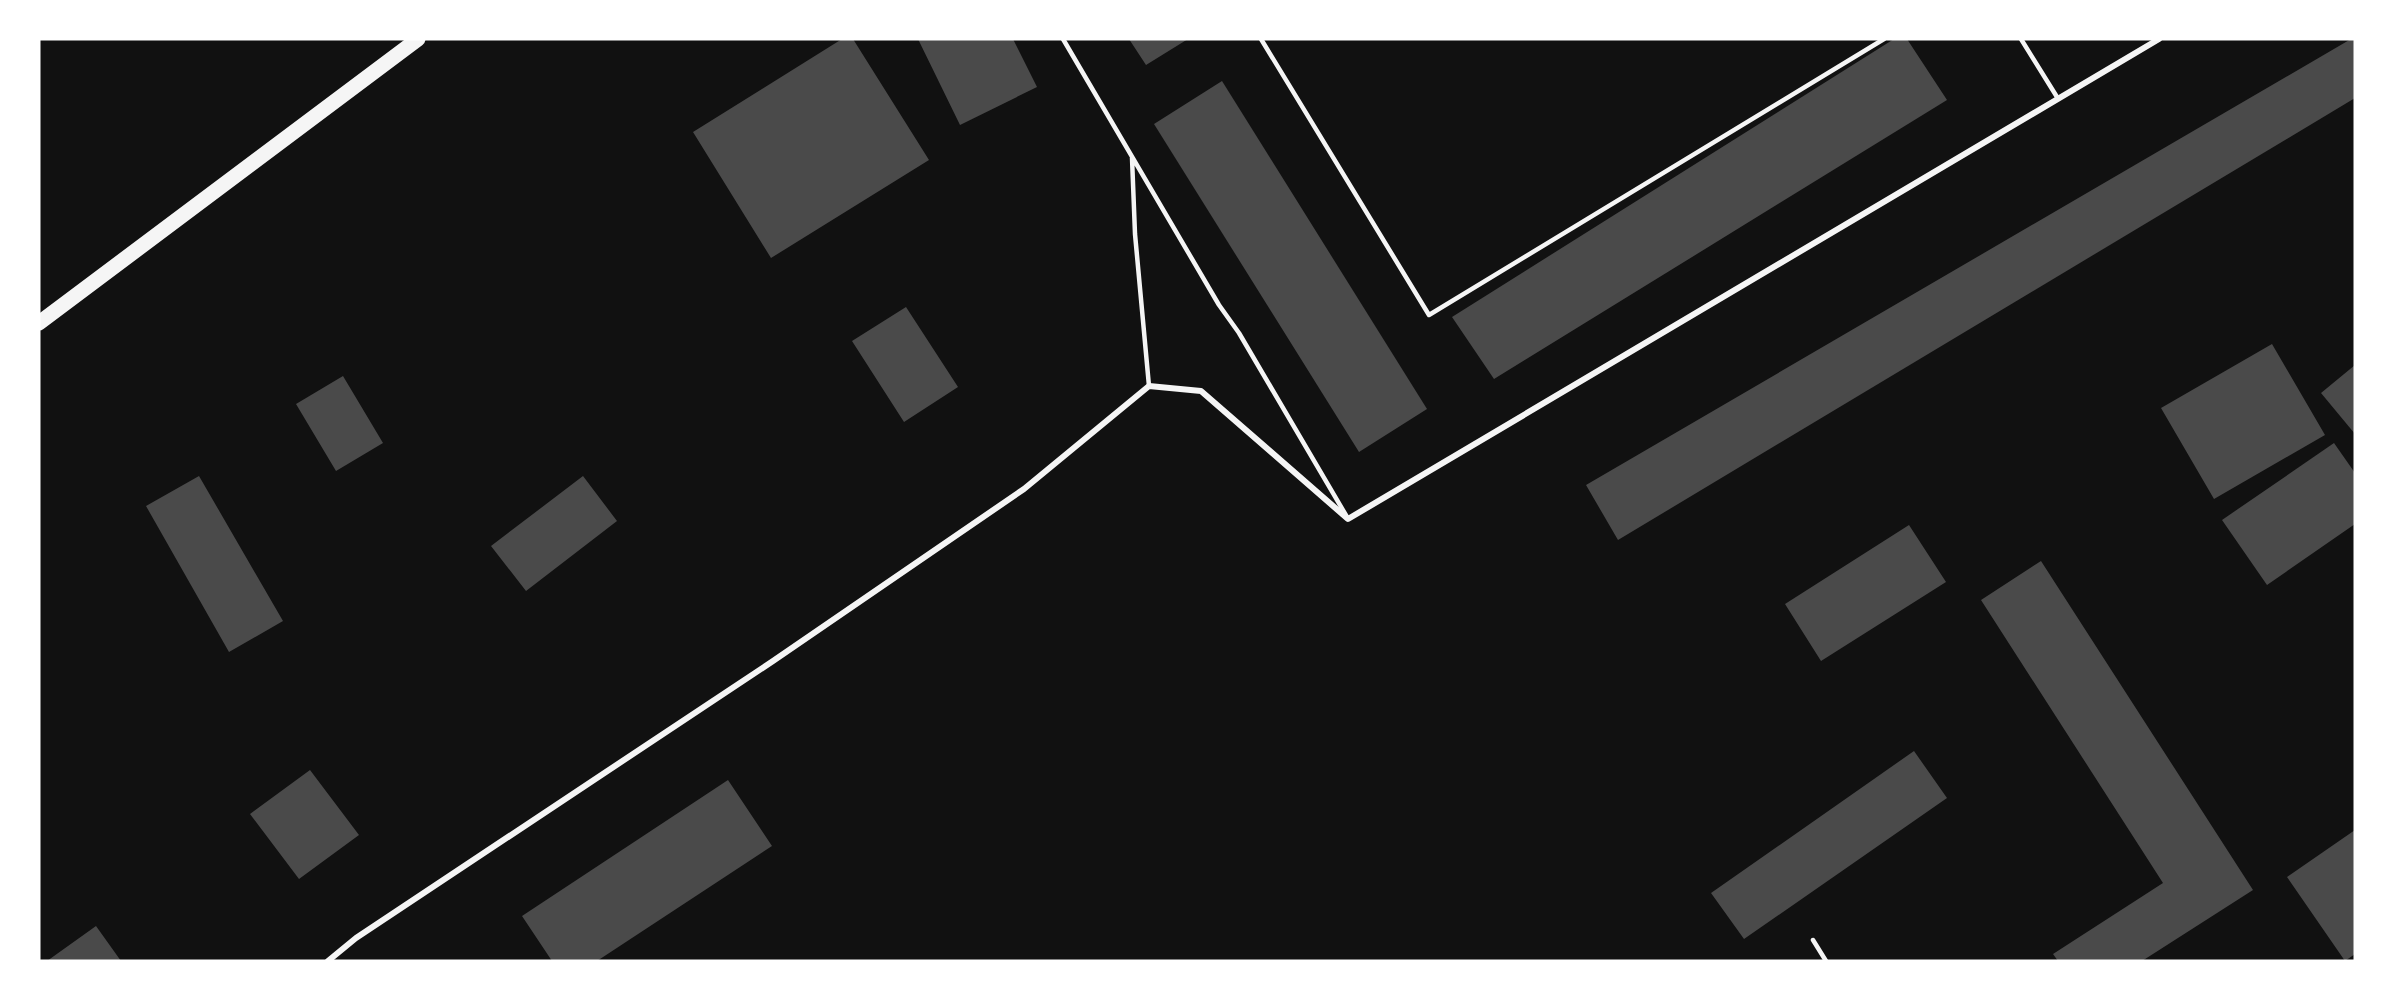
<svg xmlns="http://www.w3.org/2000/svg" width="2394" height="1000" viewBox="0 0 2394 1000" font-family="'Noto Sans',sans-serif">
<rect width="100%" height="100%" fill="#111"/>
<path fill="#4a4a4a" d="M842,39H853L929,160L771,258L693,132Z
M918,39H1013L1037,87L960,125Z
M1129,39H1188L1146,65Z
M1894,39H1907L1947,100L1494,379L1452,317Z
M2351,39H2355V98L1618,540L1586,485Z
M1222,81L1427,409L1359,452L1154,124Z
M906,307L958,387L904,422L852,341Z
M2272,344L2325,435L2214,499L2161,408Z
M2355,365V434L2321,393Z
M343,376L383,443L336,471L296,404Z
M2334,443L2355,473V524L2267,585L2222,520Z
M199,476L283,621L229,652L146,506Z
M583,476L617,521L526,591L491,546Z
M1909,525L1946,582L1821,661L1785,604Z
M2041,561L2253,890L2142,961H2058L2053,954L2163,883L1981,600Z
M1914,751L1947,798L1744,939L1711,893Z
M310,770L359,835L299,879L250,814Z
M728,780L772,846L597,961H552L522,916Z
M2355,830V954L2345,961L2287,877Z
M96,926L121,961H47Z"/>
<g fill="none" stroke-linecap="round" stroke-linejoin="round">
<path stroke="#f5f5f5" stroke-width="4.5" d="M1063,39L1219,305L1239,333L1347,517
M1261,39L1429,315L1884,39
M2021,39L2057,97
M1132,158L1135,234L1149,386
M1813,940L1826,961"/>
<path stroke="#f5f5f5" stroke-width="6" d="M328,961L356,938L773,661L1024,489L1149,386L1201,391L1348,519L2159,39"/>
<path stroke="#f5f5f5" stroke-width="15" d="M39,323L418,39"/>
</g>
<rect width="2394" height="1000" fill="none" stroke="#ffffff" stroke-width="81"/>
</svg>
